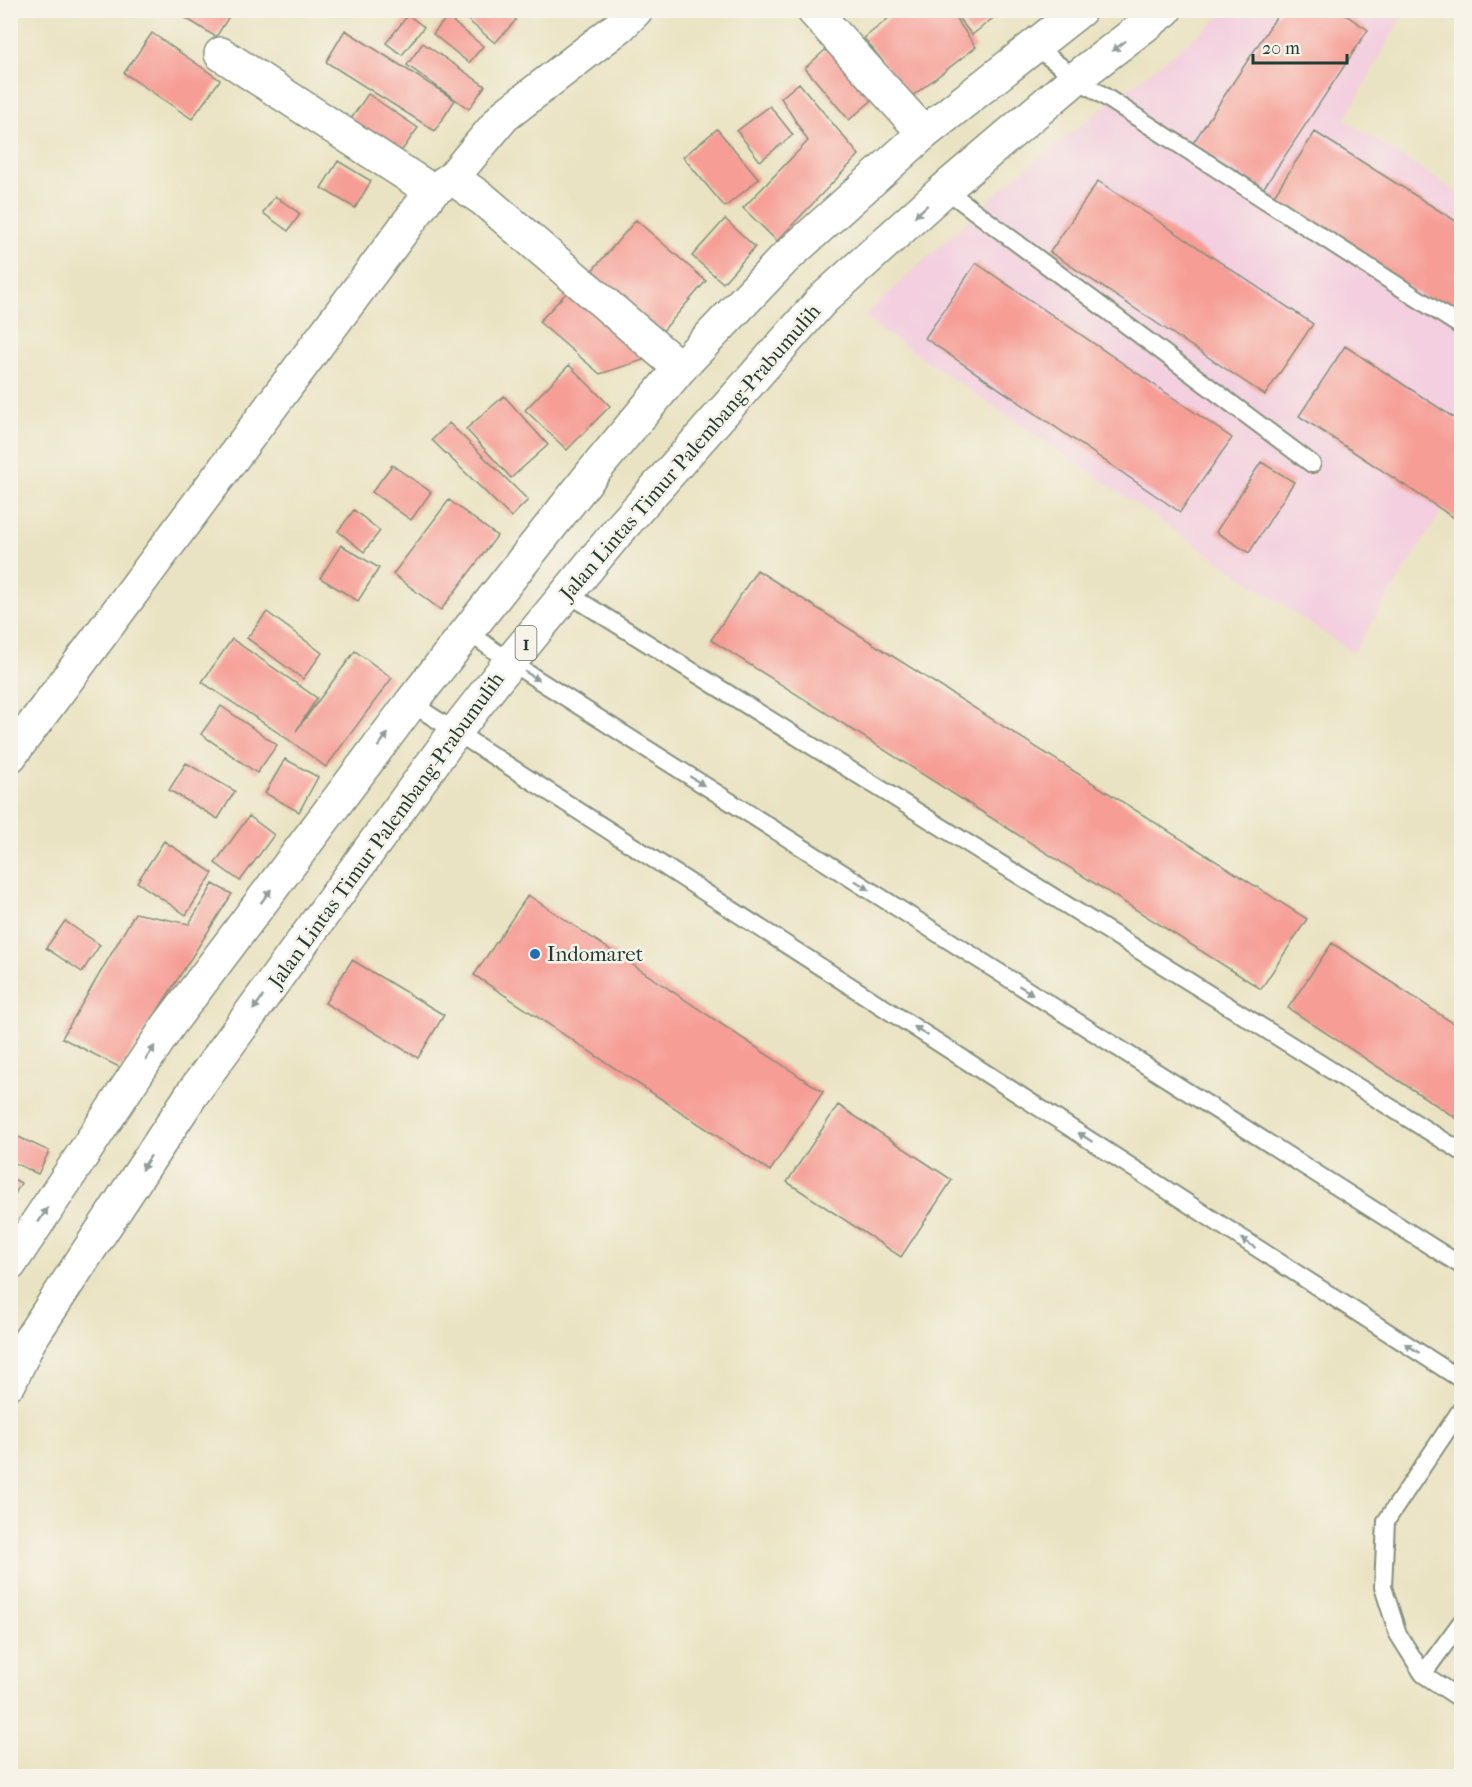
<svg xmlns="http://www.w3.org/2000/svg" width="1472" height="1787" viewBox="0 0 1472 1787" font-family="'IM FELL French Canon',serif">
<rect width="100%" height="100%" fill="#f7f3e8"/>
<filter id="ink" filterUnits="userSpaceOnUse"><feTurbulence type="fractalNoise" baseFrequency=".0167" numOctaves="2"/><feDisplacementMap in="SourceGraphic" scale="12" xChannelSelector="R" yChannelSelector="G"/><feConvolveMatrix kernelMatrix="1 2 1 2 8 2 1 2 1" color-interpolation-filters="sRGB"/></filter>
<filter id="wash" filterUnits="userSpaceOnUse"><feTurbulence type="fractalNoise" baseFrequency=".008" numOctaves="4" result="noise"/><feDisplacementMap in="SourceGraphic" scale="24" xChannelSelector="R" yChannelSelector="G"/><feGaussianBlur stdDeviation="1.35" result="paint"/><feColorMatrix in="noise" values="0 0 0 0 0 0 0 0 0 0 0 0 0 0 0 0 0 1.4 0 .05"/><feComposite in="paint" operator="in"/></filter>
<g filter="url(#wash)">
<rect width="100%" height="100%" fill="#eae3c3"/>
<path fill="#f3cfdf" d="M1228,11H1405L1345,120L1461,195V480L1353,653L863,317L1015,177Z"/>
<g id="blocks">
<path fill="#f69d95" d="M173,10H233L216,37Z
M468,10H505L516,20L495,43L463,16Z
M899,10H950L976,47L911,97L864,38Z
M952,10H1003L972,35Z
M1281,10H1338L1368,30L1263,189L1193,143Z
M408,15L424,27L402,55L386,43Z
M447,17L483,46L469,63L433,34Z
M345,30L455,100L435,131L326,62Z
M152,33L220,80L192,119L124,73Z
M423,43L485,86L469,109L407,65Z
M832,44L877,96L849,120L805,68Z
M799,83L859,155L777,241L743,208L808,141L781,98Z
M368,94L418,128L395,160L346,126Z
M770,106L793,135L760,161L737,131Z
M717,129L759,179L725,207L683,157Z
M1315,132L1462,225V321L1271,200Z
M338,161L371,181L355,208L321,188Z
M1098,181L1313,324L1265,395L1050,252Z
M275,196L300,214L288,231L263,213Z
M725,219L755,247L723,283L692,256Z
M636,220L706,281L654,341L584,280Z
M976,263L1232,438L1180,512L925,338Z
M569,290L646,359L600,374L539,322Z
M1345,346L1462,423V523L1299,416Z
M569,365L610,406L567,450L525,410Z
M504,396L548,445L511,478L466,429Z
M449,423L528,500L511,517L432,440Z
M1261,462L1294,482L1249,553L1216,532Z
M392,465L431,492L411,520L372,492Z
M449,500L497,536L441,610L393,574Z
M354,510L380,531L364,552L338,531Z
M341,545L379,568L358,601L320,578Z
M757,570L1307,919L1261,989L711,640Z
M267,612L322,653L303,679L247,638Z
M232,639L317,698L296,731L355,651L392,678L326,767L289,740L202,682Z
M221,706L277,745L257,773L201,734Z
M285,759L318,777L299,812L265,793Z
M186,763L235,791L218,819L169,790Z
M249,816L274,835L240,881L215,863Z
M164,841L213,873L186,915L137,882Z
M213,884L232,894L121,1068L62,1038L135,913L189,924Z
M528,895L823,1092L770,1171L474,975Z
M65,921L100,945L82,972L46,948Z
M1332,943L1462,1029V1122L1288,1008Z
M352,960L444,1015L418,1058L325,1003Z
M838,1105L952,1180L901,1257L787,1182Z
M10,1133L49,1151L38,1174L10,1161Z
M10,1177L21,1183L10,1203Z"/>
</g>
</g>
<g filter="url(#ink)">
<use href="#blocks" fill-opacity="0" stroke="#84907c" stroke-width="1.5"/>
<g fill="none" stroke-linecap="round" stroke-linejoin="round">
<g stroke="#84907c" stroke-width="20">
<path id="lane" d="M1034,46L1076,78L1462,327
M945,189L1312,464
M567,593L1462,1152
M467,631L510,662L1462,1266
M411,703L1462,1380
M1462,1621L1423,1674L1462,1700
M1423,1674L1398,1634L1383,1587L1386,1521L1462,1408"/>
</g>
<g stroke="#84907c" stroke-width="36">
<path id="street" d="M813,10L924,133
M221,54L432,191
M452,178L484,200L680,368
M10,756L432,191L452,178L504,116L620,26L636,10"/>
</g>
<g stroke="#84907c" stroke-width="36">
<path id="highway" d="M10,1264L168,1026L411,703L594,471L680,368L783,260L924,133L1080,10
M10,1382L29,1341L192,1094L456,731L510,662L619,530L822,300L945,189L1076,78L1165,10"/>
</g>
<use href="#lane" stroke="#fff" stroke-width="16"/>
<use href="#street" stroke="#fff" stroke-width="33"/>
<use href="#highway" stroke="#fff" stroke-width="33"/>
</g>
<defs><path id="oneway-solid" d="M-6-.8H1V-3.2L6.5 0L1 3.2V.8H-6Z" transform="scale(1.5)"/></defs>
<g fill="#8f9e9a">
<use href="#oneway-solid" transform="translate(1119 46) rotate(143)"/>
<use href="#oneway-solid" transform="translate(921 211) rotate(138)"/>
<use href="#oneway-solid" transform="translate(532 676) rotate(32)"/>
<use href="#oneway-solid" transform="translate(383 740) rotate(-53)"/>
<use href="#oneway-solid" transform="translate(697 781) rotate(32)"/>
<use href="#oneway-solid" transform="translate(862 885) rotate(32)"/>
<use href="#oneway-solid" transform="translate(266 896) rotate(-53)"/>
<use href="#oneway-solid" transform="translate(1026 990) rotate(32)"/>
<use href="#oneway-solid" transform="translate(258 1003) rotate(126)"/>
<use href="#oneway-solid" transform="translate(921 1031) rotate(-147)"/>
<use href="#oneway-solid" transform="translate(150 1053) rotate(-57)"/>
<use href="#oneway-solid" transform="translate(1085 1137) rotate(-147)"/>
<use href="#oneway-solid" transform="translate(146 1163) rotate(123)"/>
<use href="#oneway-solid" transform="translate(43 1215) rotate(-57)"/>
<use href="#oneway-solid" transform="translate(1248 1243) rotate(-147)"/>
<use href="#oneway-solid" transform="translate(1412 1348) rotate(-147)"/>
</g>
</g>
<circle fill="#1f6fb2" stroke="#f7f3e8" stroke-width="2" cx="535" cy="954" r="6"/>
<g text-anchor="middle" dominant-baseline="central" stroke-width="5" stroke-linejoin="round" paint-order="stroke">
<rect fill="#f7f3e8" stroke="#60746a" stroke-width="1.5" x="515.5" y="626" width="21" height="34" rx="4.5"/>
<g font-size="20" font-weight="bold" fill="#1f3d34">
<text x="526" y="643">1</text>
</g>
<g font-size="21" fill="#1f3d34" stroke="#f7f3e8">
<text transform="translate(690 452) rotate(-49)">Jalan Lintas Timur Palembang-Prabumulih</text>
<text transform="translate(386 830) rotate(-54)">Jalan Lintas Timur Palembang-Prabumulih</text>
</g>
<g font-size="21" fill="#1f3d34" stroke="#f7f3e8" text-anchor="start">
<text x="547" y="954">Indomaret</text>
</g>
</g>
<rect width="1472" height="1787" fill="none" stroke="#f7f3e8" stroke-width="36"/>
<path d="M1253 54v9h94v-9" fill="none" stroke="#1f3d34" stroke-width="3"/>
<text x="1262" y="54" font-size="18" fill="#1f3d34" stroke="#f7f3e8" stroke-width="4.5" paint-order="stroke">20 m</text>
</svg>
